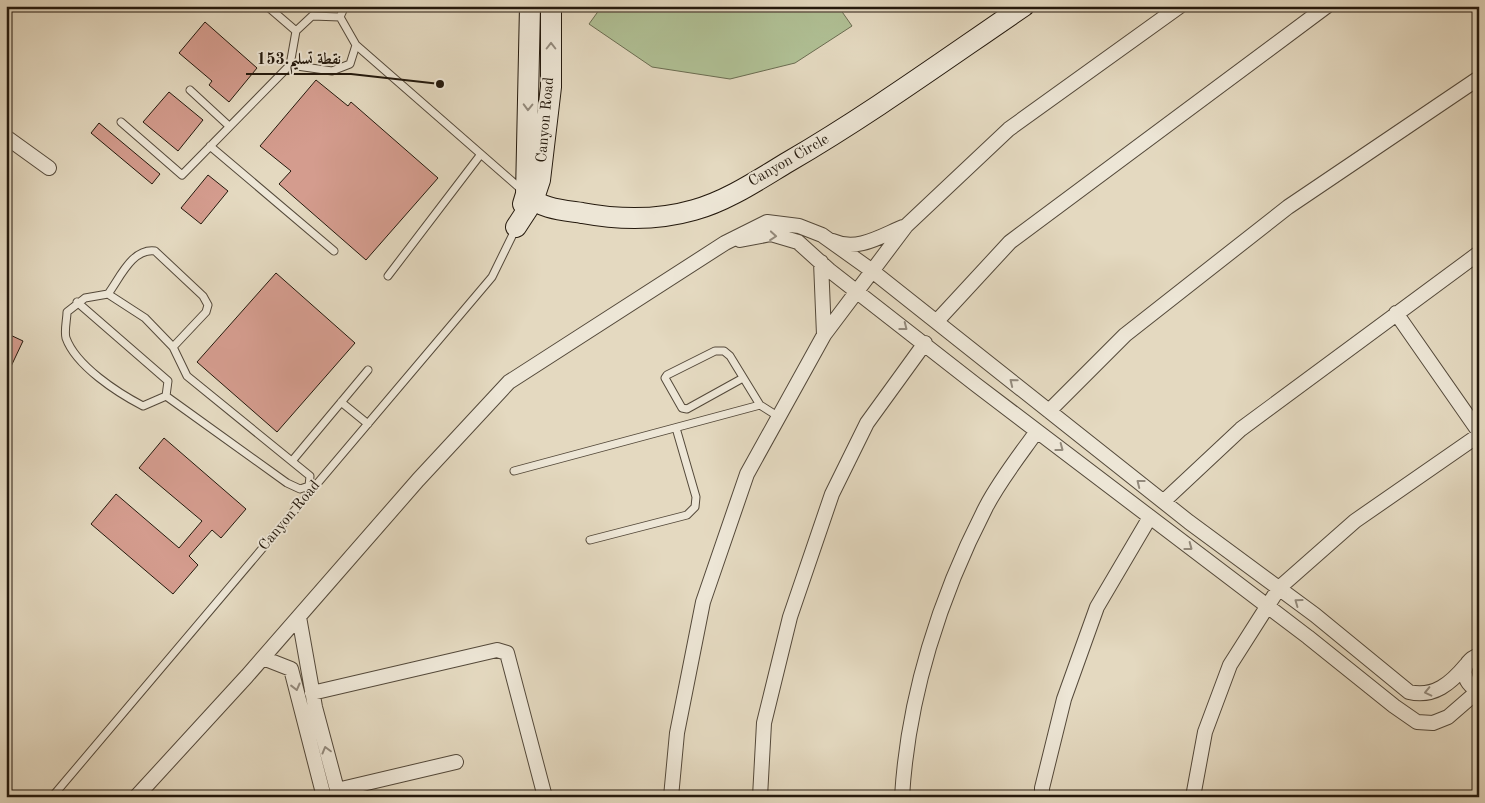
<svg xmlns="http://www.w3.org/2000/svg" width="1485" height="803" viewBox="0 0 1485 803" font-family="'Old Standard TT',Amiri,serif">
<rect width="100%" height="100%" fill="#e4d9c0"/>
<filter id="stains"><feTurbulence type="fractalNoise" baseFrequency=".004" numOctaves="4"/><feColorMatrix values="0 0 0 0 .2 0 0 0 0 .09 0 0 0 0 .02 0 0 0 .5 -.17"/></filter>
<radialGradient id="worn" r=".72"><stop offset=".6" stop-color="#630" stop-opacity="0"/><stop offset="1" stop-color="#630" stop-opacity=".3"/></radialGradient>
<path fill="#b0c095" stroke="#6a6c51" d="M602,6H838L852,26L795,63L730,79L652,67L589,24Z"/>
<path fill="#d49c8e" stroke="#24190d" d="M205,22L257,68L229,102L209,85L212,81L179,53Z
M316,80L348,106L351,102L438,178L366,260L279,184L291,171L260,146Z
M169,92L203,120L178,151L143,122Z
M99,123L160,174L152,184L91,133Z
M208,175L228,191L201,224L181,208Z
M276,273L355,343L277,432L197,362Z
M6,333L23,341L6,377Z
M164,438L246,509L221,538L212,530L189,556L198,565L173,594L91,524L116,494L179,548L202,521L139,468Z"/>
<g fill="none" stroke-linecap="round" stroke-linejoin="round">
<g stroke="#54493a" stroke-width="9">
<path id="service" d="M267,6L296,31
M340,17L356,45L522,190
M340,17L345,6
M290,65L296,31L312,16L340,17
M190,90L229,126
M121,122L182,175L290,65L332,71L350,64L356,45
M210,146L334,251
M388,276L481,154
M108,294L145,318L173,347L187,376L310,476L309,486L300,489L287,483L166,396L143,406C118,393 76,366 66,338C64,331 67,319 67,312L85,298Z
M108,294C120,278 132,248 155,251L203,296L208,305L206,312L173,347
M77,302L168,381L166,396
M743,378L687,409L682,408L665,378L667,375L715,351H724L730,356L760,405
M341,402L368,424
M292,461L368,370
M514,471L760,405L779,417
M590,540L687,515L695,507L696,497L676,428
M52,797L492,277L516,228"/>
</g>
<g stroke="#54493a" stroke-width="16">
<path id="minor" d="M6,137L49,168
M740,240L771,234L798,242L829,270L975,384L1308,637L1394,706L1417,722L1433,723L1448,717L1478,691
M833,241C857,252 881,236 903,227
M821,262L824,335
M1396,313L1479,432
M937,321L1010,242L1327,6
M1049,411L1125,335L1288,207L1479,78
M1164,501L1241,429L1479,253
M299,617L315,707L339,797
M1479,655C1459,662 1461,683 1479,691
M263,658L291,669L324,797
M312,693L497,650L507,653L545,797
M337,790L456,762
M136,797L247,676L418,480L509,382L725,243L767,222L799,226L822,235L871,270L1189,522L1315,615L1409,692C1434,698 1451,683 1466,665
M671,797L677,733L703,602L747,474L824,335L906,226L1009,129L1180,6
M760,797L764,723L790,617L832,494L867,423L925,343
M902,797C908,696 940,596 986,507C1000,480 1020,455 1037,431
M1042,797V788L1064,699L1097,607L1150,517
M1193,797L1205,732L1230,665L1279,588L1355,521L1479,435"/>
</g>
<g stroke="#24190d" stroke-width="22">
<path id="secondary" d="M526,194C541,209 562,210 582,213C620,220 656,221 694,210C727,201 758,180 788,162C869,115 946,59 1024,6
M523,204L526,194L530,6
M516,227L533,201L540,180L551,87V6"/>
</g>
<use href="#service" stroke="#ede6d6" stroke-width="7"/>
<use href="#minor" stroke="#ede6d6" stroke-width="14"/>
<use href="#secondary" stroke="#ede6d6" stroke-width="20"/>
</g>
<defs><path id="oneway-chevron" d="M-2-3.5L2.5 0L-2 3.5" fill="none" stroke-width="1.6" stroke-linecap="round" stroke-linejoin="round" transform="scale(1.25)"/></defs>
<g stroke="#938a7c">
<use href="#oneway-chevron" transform="translate(551 46) rotate(-90)"/>
<use href="#oneway-chevron" transform="translate(528 107) rotate(91)"/>
<use href="#oneway-chevron" transform="translate(773 236) rotate(5)"/>
<use href="#oneway-chevron" transform="translate(904 327) rotate(38)"/>
<use href="#oneway-chevron" transform="translate(1013 382) rotate(-141)"/>
<use href="#oneway-chevron" transform="translate(1060 448) rotate(37)"/>
<use href="#oneway-chevron" transform="translate(1140 483) rotate(-142)"/>
<use href="#oneway-chevron" transform="translate(1189 547) rotate(37)"/>
<use href="#oneway-chevron" transform="translate(1298 602) rotate(-144)"/>
<use href="#oneway-chevron" transform="translate(296 687) rotate(76)"/>
<use href="#oneway-chevron" transform="translate(1428 692) rotate(167)"/>
<use href="#oneway-chevron" transform="translate(326 750) rotate(-105)"/>
</g>
<g text-anchor="middle" dominant-baseline="central" stroke-width="4" stroke-linejoin="round" paint-order="stroke">
<g font-size="15" fill="#24190d" stroke="#ede6d6">
<text transform="translate(546 120) rotate(-85)">Canyon Road</text>
<text transform="translate(789 161) rotate(-30)">Canyon Circle</text>
<text transform="translate(290 516) rotate(-50)">Canyon Road</text>
</g>
</g>
<path fill="none" stroke="#24190d" stroke-width="2" d="M440 84L351 74H246"/>
<circle fill="#24190d" stroke="#ede6d6" stroke-width="2" cx="440" cy="84" r="5"/>
<g font-size="16" text-anchor="middle" font-weight="bold" fill="#24190d" stroke="#ede6d6" stroke-width="4" stroke-linejoin="round" paint-order="stroke">
<text x="299" y="64">نقطة تسليم.153</text>
</g>
<rect width="1485" height="803" fill="none" stroke="#e4d9c0" stroke-width="25"/>
<rect x="8" y="8" width="1470" height="788" fill="none" stroke="#24190d" stroke-width="2.5"/>
<rect x="12" y="12" width="1460" height="778" fill="none" stroke="#24190d"/>
<rect width="100%" height="100%" filter="url(#stains)"/>
<rect width="100%" height="100%" fill="url(#worn)"/>
</svg>
